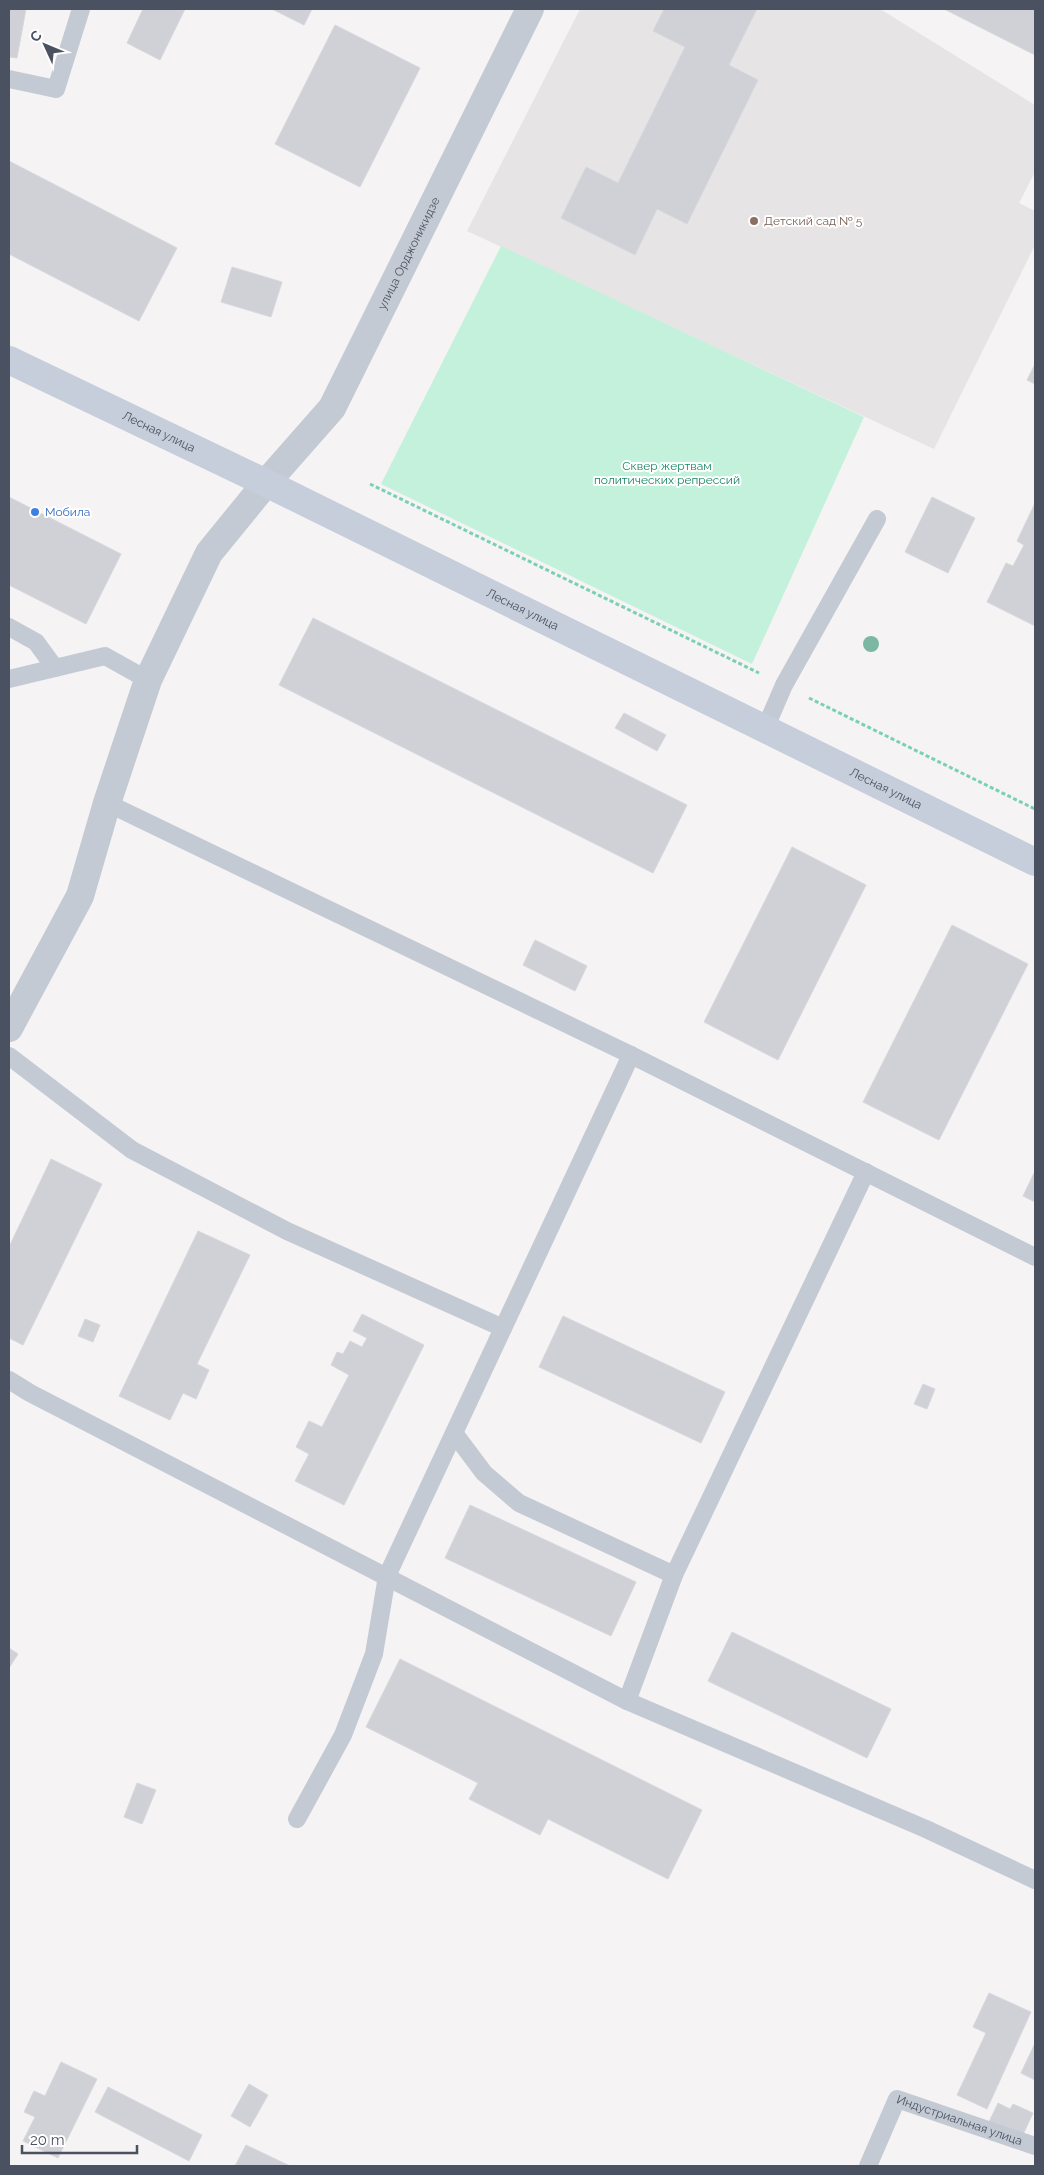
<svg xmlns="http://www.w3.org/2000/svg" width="1044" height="2175" viewBox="0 0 1044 2175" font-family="Raleway,sans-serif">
<rect width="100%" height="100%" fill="#f5f3f3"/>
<path fill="#e6e4e5" d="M580,9H880L1035,105V172L1019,203L1035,211V245L934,449L467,231Z"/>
<path fill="#c3f1dc" d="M501,246L864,417L752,664L381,484Z"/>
<path fill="#cfd1d7" stroke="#d7d8de" d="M9,9H26L17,58L9,57Z
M143,9H185L160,60L127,43Z
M272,9H312L304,25Z
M664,9H757L729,65L758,80L687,224L657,209L635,255L561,218L586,167L618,183L685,47L653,31Z
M944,9H1035V55Z
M335,25L420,68L360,187L275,144Z
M9,161L177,248L139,321L9,254Z
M232,267L282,282L271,317L221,302Z
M1035,364V384L1027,380Z
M9,497L121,554L86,624L9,585Z
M932,497L975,518L948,573L905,552Z
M1035,503V626L987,602L1006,563L1013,566L1024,545L1017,541Z
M313,618L687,805L653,873L279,685Z
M624,713L666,735L657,751L615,728Z
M792,847L866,885L778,1060L704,1022Z
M952,925L1028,964L939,1140L863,1102Z
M535,940L587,966L575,991L523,965Z
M51,1159L102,1184L23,1345L9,1338V1247Z
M1035,1171V1202L1023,1196Z
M198,1231L250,1255L197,1364L209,1370L196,1399L183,1393L170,1420L119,1396Z
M362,1314L424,1345L344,1505L295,1481L309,1454L296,1447L309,1421L322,1427L349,1375L331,1365L337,1352L343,1354L350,1341L362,1347L367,1338L353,1331Z
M563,1316L725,1392L701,1443L539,1367Z
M85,1319L100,1325L93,1342L78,1336Z
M923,1384L935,1389L927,1409L914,1404Z
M470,1505L636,1582L611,1636L445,1558Z
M732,1632L891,1709L867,1758L708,1681Z
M9,1648L18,1654L9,1668Z
M400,1659L702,1810L668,1879L548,1819L540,1835L469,1799L478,1783L366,1727Z
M137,1783L156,1790L142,1824L124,1817Z
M989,1993L1031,2012L987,2109L957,2095L986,2033L973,2027Z
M1035,2043V2080L1021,2073Z
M61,2062L97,2079L58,2158L23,2141L35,2117L24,2112L34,2091L45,2096Z
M249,2084L268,2095L250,2127L231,2116Z
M108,2087L202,2135L189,2161L95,2112Z
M998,2103L1010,2109L1013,2104L1033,2113L1021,2139L988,2124Z
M246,2145L290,2166H235Z"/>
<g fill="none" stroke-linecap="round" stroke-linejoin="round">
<path stroke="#7ad0b4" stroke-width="3" stroke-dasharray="4 2.5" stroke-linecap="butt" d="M370,484L759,673
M809,698L1035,809"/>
<g stroke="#c4cad4" stroke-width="18">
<path d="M9,79L56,89L81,9"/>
<path d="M9,627L36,642L55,668"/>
<path d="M9,679L105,656L148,680"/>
<path d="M765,729L784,685L877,519"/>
<path d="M107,803L631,1055L1035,1257"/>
<path d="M9,1056L132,1150L287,1231L503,1328"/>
<path d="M9,1380L30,1393L627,1701L926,1829L1035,1880"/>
<path d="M454,1433L484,1473L519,1503L674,1575"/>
<path d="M627,1701L674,1575L866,1172"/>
<path d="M297,1819L343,1735L374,1654L387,1576L631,1055"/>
<path id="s1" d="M868,2166L897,2099L1035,2146"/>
</g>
<path stroke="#c4cad4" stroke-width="28" id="s2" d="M9,1028L80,896L107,803L148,680L209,553L266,483L332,408L530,9"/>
<path stroke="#c6cddb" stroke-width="28" id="s3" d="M9,360L266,483L1035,862"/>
</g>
<circle fill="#7bb7a3" cx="871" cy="644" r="8"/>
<circle fill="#8d6e63" stroke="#fff" stroke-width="2" cx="754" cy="221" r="5"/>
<circle fill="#3f7fe0" stroke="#fff" stroke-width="2" cx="35" cy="512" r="5"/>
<g text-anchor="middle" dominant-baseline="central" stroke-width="4" stroke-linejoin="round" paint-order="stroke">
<g font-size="12" fill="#785e54" stroke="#fff" text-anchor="start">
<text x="764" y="221">Детский сад № 5</text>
</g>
<g font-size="12" fill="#4a5261" stroke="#fff">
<text stroke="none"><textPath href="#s2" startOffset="880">улица Орджоникидзе</textPath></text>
<text stroke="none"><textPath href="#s3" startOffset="166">Лесная улица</textPath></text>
<text stroke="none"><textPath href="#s3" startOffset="571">Лесная улица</textPath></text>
<text stroke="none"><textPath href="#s3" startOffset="976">Лесная улица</textPath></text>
<text stroke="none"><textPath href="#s1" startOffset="139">Индустриальная улица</textPath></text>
</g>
<g font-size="12" fill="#178661" stroke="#fff">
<text x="667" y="466">Cквер жертвам<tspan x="667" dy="14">политических репрессий</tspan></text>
</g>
<g font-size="12" fill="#366cbe" stroke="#fff" text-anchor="start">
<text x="45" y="512">Мобила</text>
</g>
</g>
<rect width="1044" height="2175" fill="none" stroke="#4a5261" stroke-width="20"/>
<g transform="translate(45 45) rotate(314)" stroke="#ffffff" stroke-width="4" paint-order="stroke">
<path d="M0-4L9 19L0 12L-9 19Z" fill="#4a5261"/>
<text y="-8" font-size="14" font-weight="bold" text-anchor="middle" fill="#4a5261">С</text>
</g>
<path d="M22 2145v8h115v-8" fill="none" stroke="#4a5261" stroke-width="2.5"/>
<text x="30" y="2145" font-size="15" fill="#4a5261" stroke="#ffffff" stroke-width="4" paint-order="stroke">20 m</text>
</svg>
